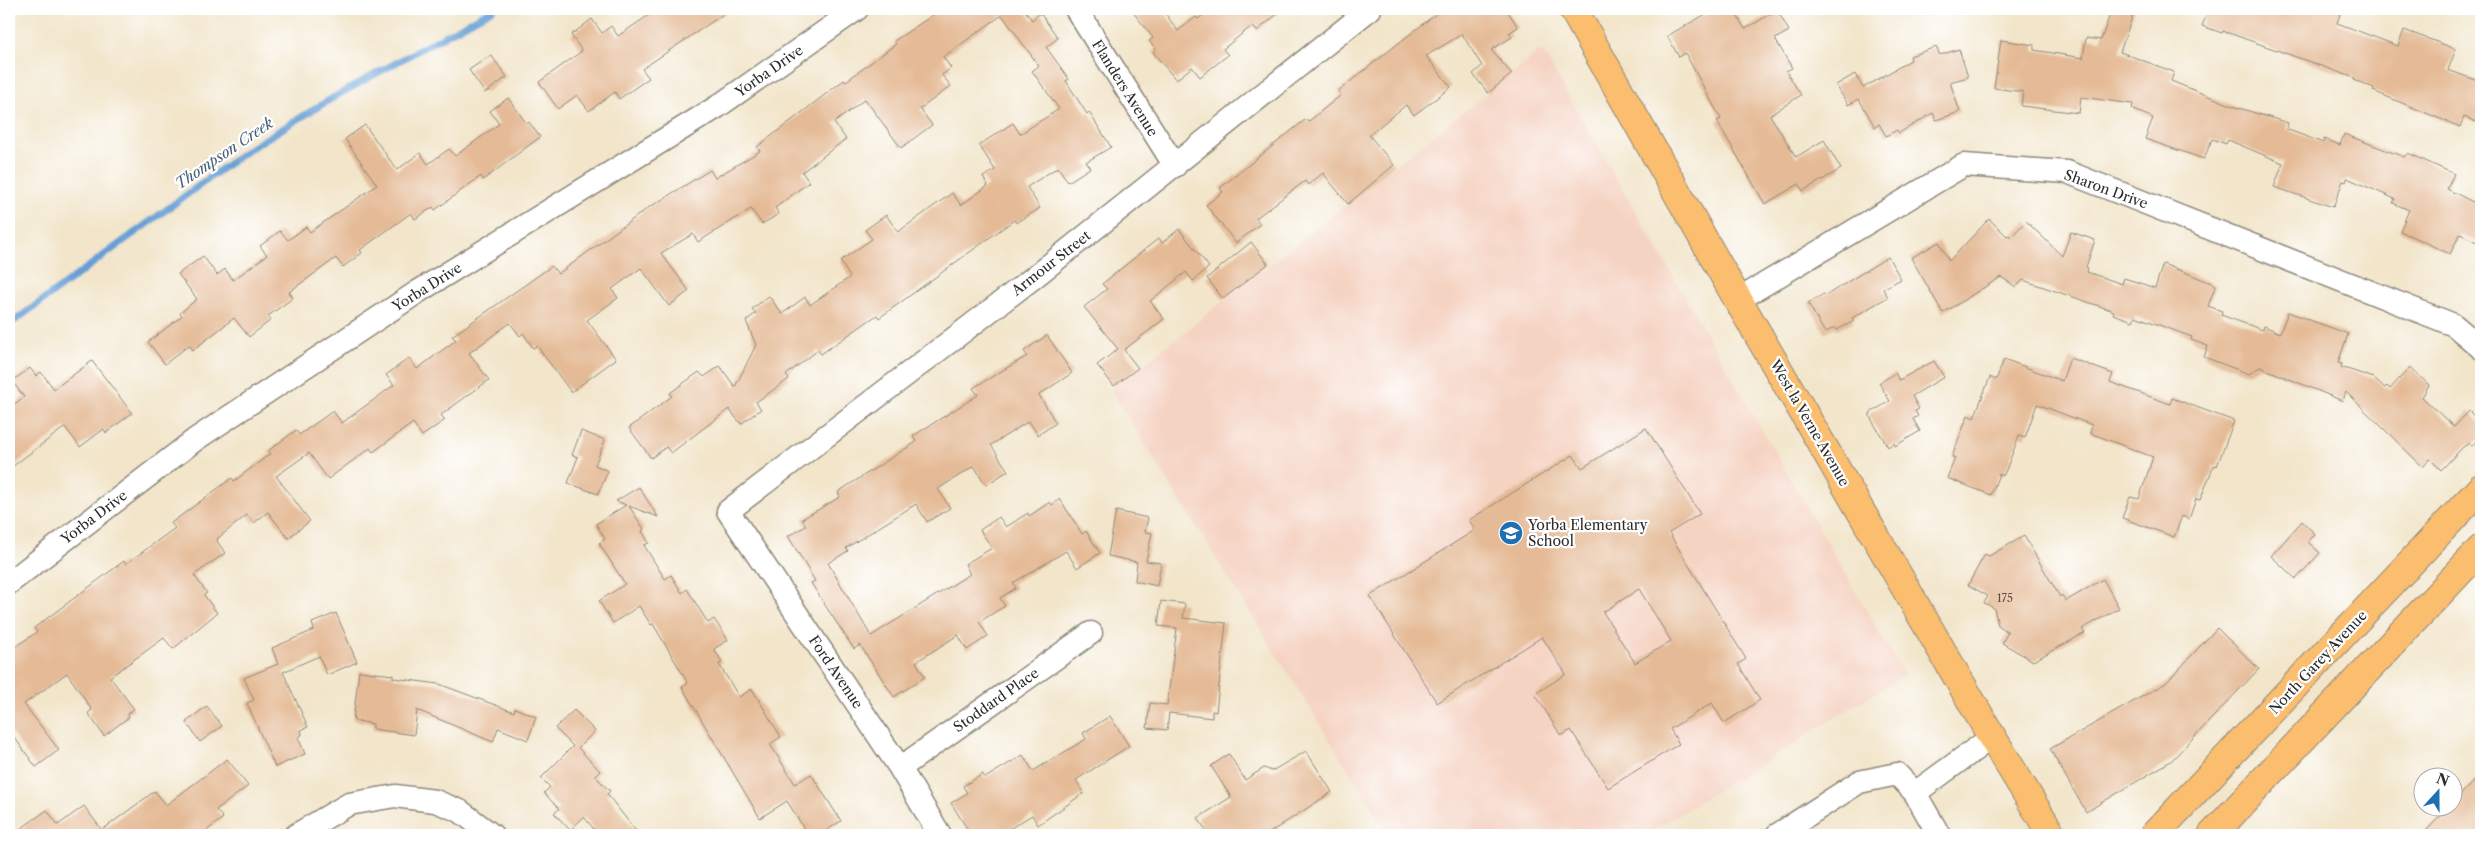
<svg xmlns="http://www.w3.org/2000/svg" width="2490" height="844" viewBox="0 0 2490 844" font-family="'Libre Caslon Text',serif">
<rect width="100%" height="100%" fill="#fff"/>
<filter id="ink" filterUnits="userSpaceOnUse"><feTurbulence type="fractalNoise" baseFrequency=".02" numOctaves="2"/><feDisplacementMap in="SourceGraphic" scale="10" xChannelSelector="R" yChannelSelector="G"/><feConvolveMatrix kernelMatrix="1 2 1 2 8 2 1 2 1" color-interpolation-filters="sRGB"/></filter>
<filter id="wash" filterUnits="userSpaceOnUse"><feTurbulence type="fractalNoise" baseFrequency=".0096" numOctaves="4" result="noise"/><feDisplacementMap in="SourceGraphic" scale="20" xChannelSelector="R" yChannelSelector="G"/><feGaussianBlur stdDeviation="1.12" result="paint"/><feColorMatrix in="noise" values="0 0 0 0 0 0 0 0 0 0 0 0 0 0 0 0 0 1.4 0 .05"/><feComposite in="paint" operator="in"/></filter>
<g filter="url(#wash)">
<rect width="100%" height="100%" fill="#f2e5ca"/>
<path fill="#f5d3c2" d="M1542,50L1904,675L1646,835H1389L1111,390Z"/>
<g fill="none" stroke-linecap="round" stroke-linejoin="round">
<path stroke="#659fd5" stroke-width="7" d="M9,325L249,149L336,96L493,9"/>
</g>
<g id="blocks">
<path fill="#e5bb97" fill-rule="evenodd" d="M658,9H731L642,69L649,78L619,99L615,92L589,111L577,95L558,109L539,82L582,51L571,35L592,19L602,33L611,26L618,36Z
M942,9H1024L1032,20L1040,13L1058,38L1046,47L1069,79L1066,81L1087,114L1089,112L1111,147L1086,162L1090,168L1068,182L1058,167L1027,187L1040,208L1016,223L1014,220L879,318L877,315L821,354L818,350L786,375L789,379L756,402L761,409L741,424L729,409L671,453L666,447L651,458L629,428L672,396L670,393L699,372L704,377L720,366L735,387L756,345L746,321L756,313L752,309L769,296L782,314L805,297L810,305L850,277L840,261L872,239L865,230L886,215L898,232L952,193L961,205L988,186L983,177L995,170L979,145L1013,123L1020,134L1059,109L1032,71L1039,66L1002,15L943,57L951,68L942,75L951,86L920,109L932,125L901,148L865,99L834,123L846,139L802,172L809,182L775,208L779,214L762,224L751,209L698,242L693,234L661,253L689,291L669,306L641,268L612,289L618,298L587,320L616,359L571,392L537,346L533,348L523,333L520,336L510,323L469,353L489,380L441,415L445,420L422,436L413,423L373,452L370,448L328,479L309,453L276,476L310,521L288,538L268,512L254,523L247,515L218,538L217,541L225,553L194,575L207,593L204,595L217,613L173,649L164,638L110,677L134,709L127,714L129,717L104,736L88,713L92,710L67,673L24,704L59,750L36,767L9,730V651L37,632L34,628L124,561L126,564L175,528L171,523L232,478L234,481L270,454L268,451L296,430L299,435L333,411L342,423L394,385L386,375L409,358L417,369L456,340L452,336L552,266L558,274L648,208L710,170L715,178L760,151L757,147L844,80L845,82L896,44L894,41Z
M1131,9H1162L1178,31L1196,17L1198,19L1211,9H1283L1257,31L1252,26L1223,49L1228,55L1200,77L1192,67L1176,80L1153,52L1156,49L1149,41L1153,38Z
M1442,9H1506L1518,27L1509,33L1512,37L1491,50L1512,74L1488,93L1473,74L1482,66L1462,34L1426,56L1451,87L1414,115L1406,105L1369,135L1394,165L1348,204L1323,173L1308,185L1305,181L1256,218L1260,224L1236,243L1206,205L1223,192L1220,188L1306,119L1308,122L1341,95L1338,91Z
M1715,9H1733L1745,29L1777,10L1789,31L1775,39L1792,68L1786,71L1801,95L1770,115L1796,157L1824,140L1841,169L1803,191L1799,184L1765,204L1717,121L1721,119L1685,53L1679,57L1667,36Z
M2112,9H2135L2120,52L2174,72L2171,81L2236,107L2288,123L2286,129L2323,143L2324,139L2340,145L2344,134L2404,157L2408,153L2454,174L2447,189L2481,206V244L2460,234L2450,254L2400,231L2409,210L2393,203L2395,199L2347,178L2346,182L2343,181L2333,207L2274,187L2283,163L2228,140L2226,144L2212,139L2204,159L2145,139L2153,118L2132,109L2133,104L2081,97L2079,113L2021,106L2023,92L1994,88L2001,40L2034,45V50L2083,58L2086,38L2101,40Z
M2209,9H2342L2337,23L2398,46L2404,30L2456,49L2448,70L2481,82V124L2464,117L2460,127L2373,91L2374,88L2354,80L2355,78L2223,31L2222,33L2202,26Z
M1936,47L1940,55L1959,49L1968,77L1950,82L1960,112L1936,120L1933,113L1899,133L1897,130L1886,136L1879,124L1875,127L1859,99L1848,105L1836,85L1855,74L1863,88L1911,60L1910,56Z
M491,55L507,77L485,93L469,70Z
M508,98L527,124L529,122L540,137L483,180L481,176L435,210L433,207L415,219L411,213L360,250L362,253L343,267L336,258L289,292L293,298L268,316L271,320L249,337L234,318L193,350L189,345L165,364L148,342L182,316L180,313L197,299L178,274L203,256L217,275L225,269L233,280L267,255L260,246L280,231L288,240L306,227L310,232L377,185L345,139L365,125L397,170L420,153L428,164L449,149L455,156L499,124L490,111Z
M1989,219L2007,236L2009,235L2011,237L2026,221L2062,256L2071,232L2095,240L2086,267L2088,268L2087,272L2122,284L2124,278L2155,288L2163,264L2187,273L2216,285L2208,306L2222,311L2221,315L2263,330L2264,326L2280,333L2288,312L2348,334L2338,363L2342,364L2341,367L2374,378L2385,388L2387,386L2390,389L2410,367L2429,385L2422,397L2454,427L2469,411L2481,423V436L2472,446L2469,443L2462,448L2441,470L2430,459L2423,467L2346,392L2343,401L2260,367L2249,374L2204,357L2208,346L2191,340L2192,337L2135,316L2133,321L2113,314L2114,311L2023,280L2016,287L2001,277L1943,313L1911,258L1939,242L1949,261Z
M1179,229L1209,267L1193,281L1186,272L1150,301L1164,319L1124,350L1138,368L1114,386L1097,365L1118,349L1084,307L1107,289L1102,284L1159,238L1162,243Z
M1251,242L1268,264L1223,299L1207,278Z
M1888,257L1901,279L1883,289L1888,297L1852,318L1854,321L1837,330L1835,327L1825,333L1808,303L1824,294L1825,296Z
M1047,335L1072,373L1039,395L1056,423L1038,435L1029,421L991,445L1008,471L986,485L974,466L938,489L950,508L927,522L916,504L846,548L848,551L828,563L871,636L970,574L965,564L992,548L980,530L999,517L1006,527L1028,513L1029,516L1050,502L1052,505L1060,499L1082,534L1086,531L1100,553L1077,568L1066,551L1013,583L1016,588L1000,598L1005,606L979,622L988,636L967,650L958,635L916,662L925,677L894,697L860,645L854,649L825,605L811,583L815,581L788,536L806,526L802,519L840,497L838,492L916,442L913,436L978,395L973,388L1027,356L1024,351Z
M2070,358L2113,374L2110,382L2170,404L2172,398L2234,421L2217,466L2214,465L2200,500L2196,499L2189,519L2182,516L2174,537L2122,518L2130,497L2139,499L2153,457L2090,433L2092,425L2037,404L2025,438L2019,436L2006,470L2003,476L1999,474L1991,495L1947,478L1955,458L1952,457L1968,415L1974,418L1990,377L1996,380L2004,359L2062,381Z
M92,361L132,413L106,433L104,429L80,447L65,427L9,469V408L24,397L12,381L30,368L36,376L41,372L54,389Z
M1934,361L1944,377L1912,396L1919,409L1915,411L1918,416L1913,419L1920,431L1895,446L1894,443L1888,447L1870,417V413L1890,401L1879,383L1895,373L1899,380Z
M1646,428L1700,514L1669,533L1746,659L1738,664L1760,700L1724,723L1712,703L1670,729L1679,744L1608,788L1571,730L1561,736L1535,694L1566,674L1542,637L1437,703L1370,596L1475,530L1469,520L1573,455L1582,468ZM1639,589L1671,641L1635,663L1603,612Z
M581,431L605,440L595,465L608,471L598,494L568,483L578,457L572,455Z
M639,487L658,517L629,506L644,529L642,531L649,543L644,545L665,579L671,575L682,593L687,589L708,623L714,619L728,640L714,649L722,662L719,664L739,697L752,689L781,737L770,744L795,784L811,774L841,821L819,835H808L787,801L760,818L682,687L688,683L653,624L651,625L639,606L613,623L599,601L625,584L599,543L605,539L596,524L626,505L616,501Z
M1116,511L1148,518L1145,532L1152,533L1146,561L1161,563L1157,586L1135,581L1137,562L1108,556Z
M2302,521L2315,534L2308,542L2320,553L2296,579L2271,556Z
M2024,536L2060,597L2062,595L2066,601L2103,579L2119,608L2082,629L2085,633L2033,661L2002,643L2008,632L1998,625L1994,608L1984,603L1988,596L1968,585L1985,554L1989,556Z
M1161,601L1185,604L1183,618L1226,623L1216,712L1212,711V718L1169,713L1167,730L1147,728L1150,703L1167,705L1177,628L1158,626Z
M336,613L357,662L327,675L319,656L283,672L308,727L301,730L302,735L298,737L305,754L275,767L247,703L254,700L244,678L278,664L272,648L314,630L312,623Z
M2217,628L2259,669L2171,761L2086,812L2050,749L2166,683Z
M359,671L393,675V678L439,684L514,712L515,708L536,717L528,740L498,728L493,742L417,710L414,735L373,729V724L353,720Z
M207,706L222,726L200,742L186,722Z
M574,710L595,731L578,748L600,771L595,776L610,791L607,794L639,835H599L584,817L570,830L554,813L559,809L544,793L550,787L541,778L573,746L555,728Z
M1110,716L1129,746L1076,780L1084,793L1038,825L1032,815L999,835H971L951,803L967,793L963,786L983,774L985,778L1023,755L1033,771L1086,739L1083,733Z
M1306,751L1332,792L1266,835H1209L1198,818L1231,797L1211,766L1229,754L1245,780L1264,768L1272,771Z
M227,759L248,786L216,810L223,818L201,835H12L47,810L58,825L84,806L102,830L155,791L166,805Z
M2481,773V835H2422L2450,806H2452V804Z"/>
</g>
</g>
<g filter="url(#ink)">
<use href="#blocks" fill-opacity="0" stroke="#8e887a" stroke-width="1"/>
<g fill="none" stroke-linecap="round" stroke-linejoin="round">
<g stroke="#8e887a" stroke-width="25">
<path id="minor" d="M1076,9L1175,166
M1738,300L1964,165L2067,172L2454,325L2481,348
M9,583L196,439L419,291L717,107L857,9
M900,768L1091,633
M1915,793L1992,737
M296,835L349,804L395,796L435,801L460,811L492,835
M940,835L900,768L728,511L1033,278L1370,9
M1777,835L1859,782L1897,774L1915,793L1939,835"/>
</g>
<g stroke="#8e887a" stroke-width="30">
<path id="major" d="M1573,9L1738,300L1992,737L2052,835
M2154,835L2481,488
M2212,835L2481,549"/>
</g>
<use href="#minor" stroke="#fff" stroke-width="22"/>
<use href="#major" stroke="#fbbd6e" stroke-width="28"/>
</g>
</g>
<defs>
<g id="school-disc" transform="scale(1.25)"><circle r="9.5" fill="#1f6fb2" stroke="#fff"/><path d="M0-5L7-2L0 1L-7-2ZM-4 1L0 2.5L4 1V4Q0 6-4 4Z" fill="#fff"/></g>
</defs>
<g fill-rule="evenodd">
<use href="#school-disc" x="1511" y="533"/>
</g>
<g text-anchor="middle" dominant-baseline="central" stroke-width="4.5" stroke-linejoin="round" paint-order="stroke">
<g font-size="11" fill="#5a4f46">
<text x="2005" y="598">175</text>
</g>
<g font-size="14" fill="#2b2b2b" stroke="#fff">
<text transform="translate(769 71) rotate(-35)">Yorba Drive</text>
<text transform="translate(1125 88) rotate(58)">Flanders Avenue</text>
<text transform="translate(2106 189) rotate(20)">Sharon Drive</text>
<text transform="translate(1051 263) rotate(-38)">Armour Street</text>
<text transform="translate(427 287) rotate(-32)">Yorba Drive</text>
<text transform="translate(1810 423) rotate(60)">West la Verne Avenue</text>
<text transform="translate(94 517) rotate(-37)">Yorba Drive</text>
<text transform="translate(2318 662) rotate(-47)">North Garey Avenue</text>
<text transform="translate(836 672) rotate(56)">Ford Avenue</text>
<text transform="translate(996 700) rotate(-35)">Stoddard Place</text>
</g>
<g font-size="14" fill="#2b2b2b" stroke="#fff" text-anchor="start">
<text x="1528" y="525">Yorba Elementary<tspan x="1528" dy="16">School</tspan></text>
</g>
<g font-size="15" font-style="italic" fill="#455f77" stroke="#fff">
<text transform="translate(224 153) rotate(-34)">Thompson Creek</text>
</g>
</g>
<rect width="2490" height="844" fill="none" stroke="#fff" stroke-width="30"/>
<g transform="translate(2438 792) rotate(21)"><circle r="24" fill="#ffffff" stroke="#aaaaaa"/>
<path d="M0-4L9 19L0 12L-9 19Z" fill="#1f6fb2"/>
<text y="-8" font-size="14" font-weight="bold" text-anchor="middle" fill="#2b2b2b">N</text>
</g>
</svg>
